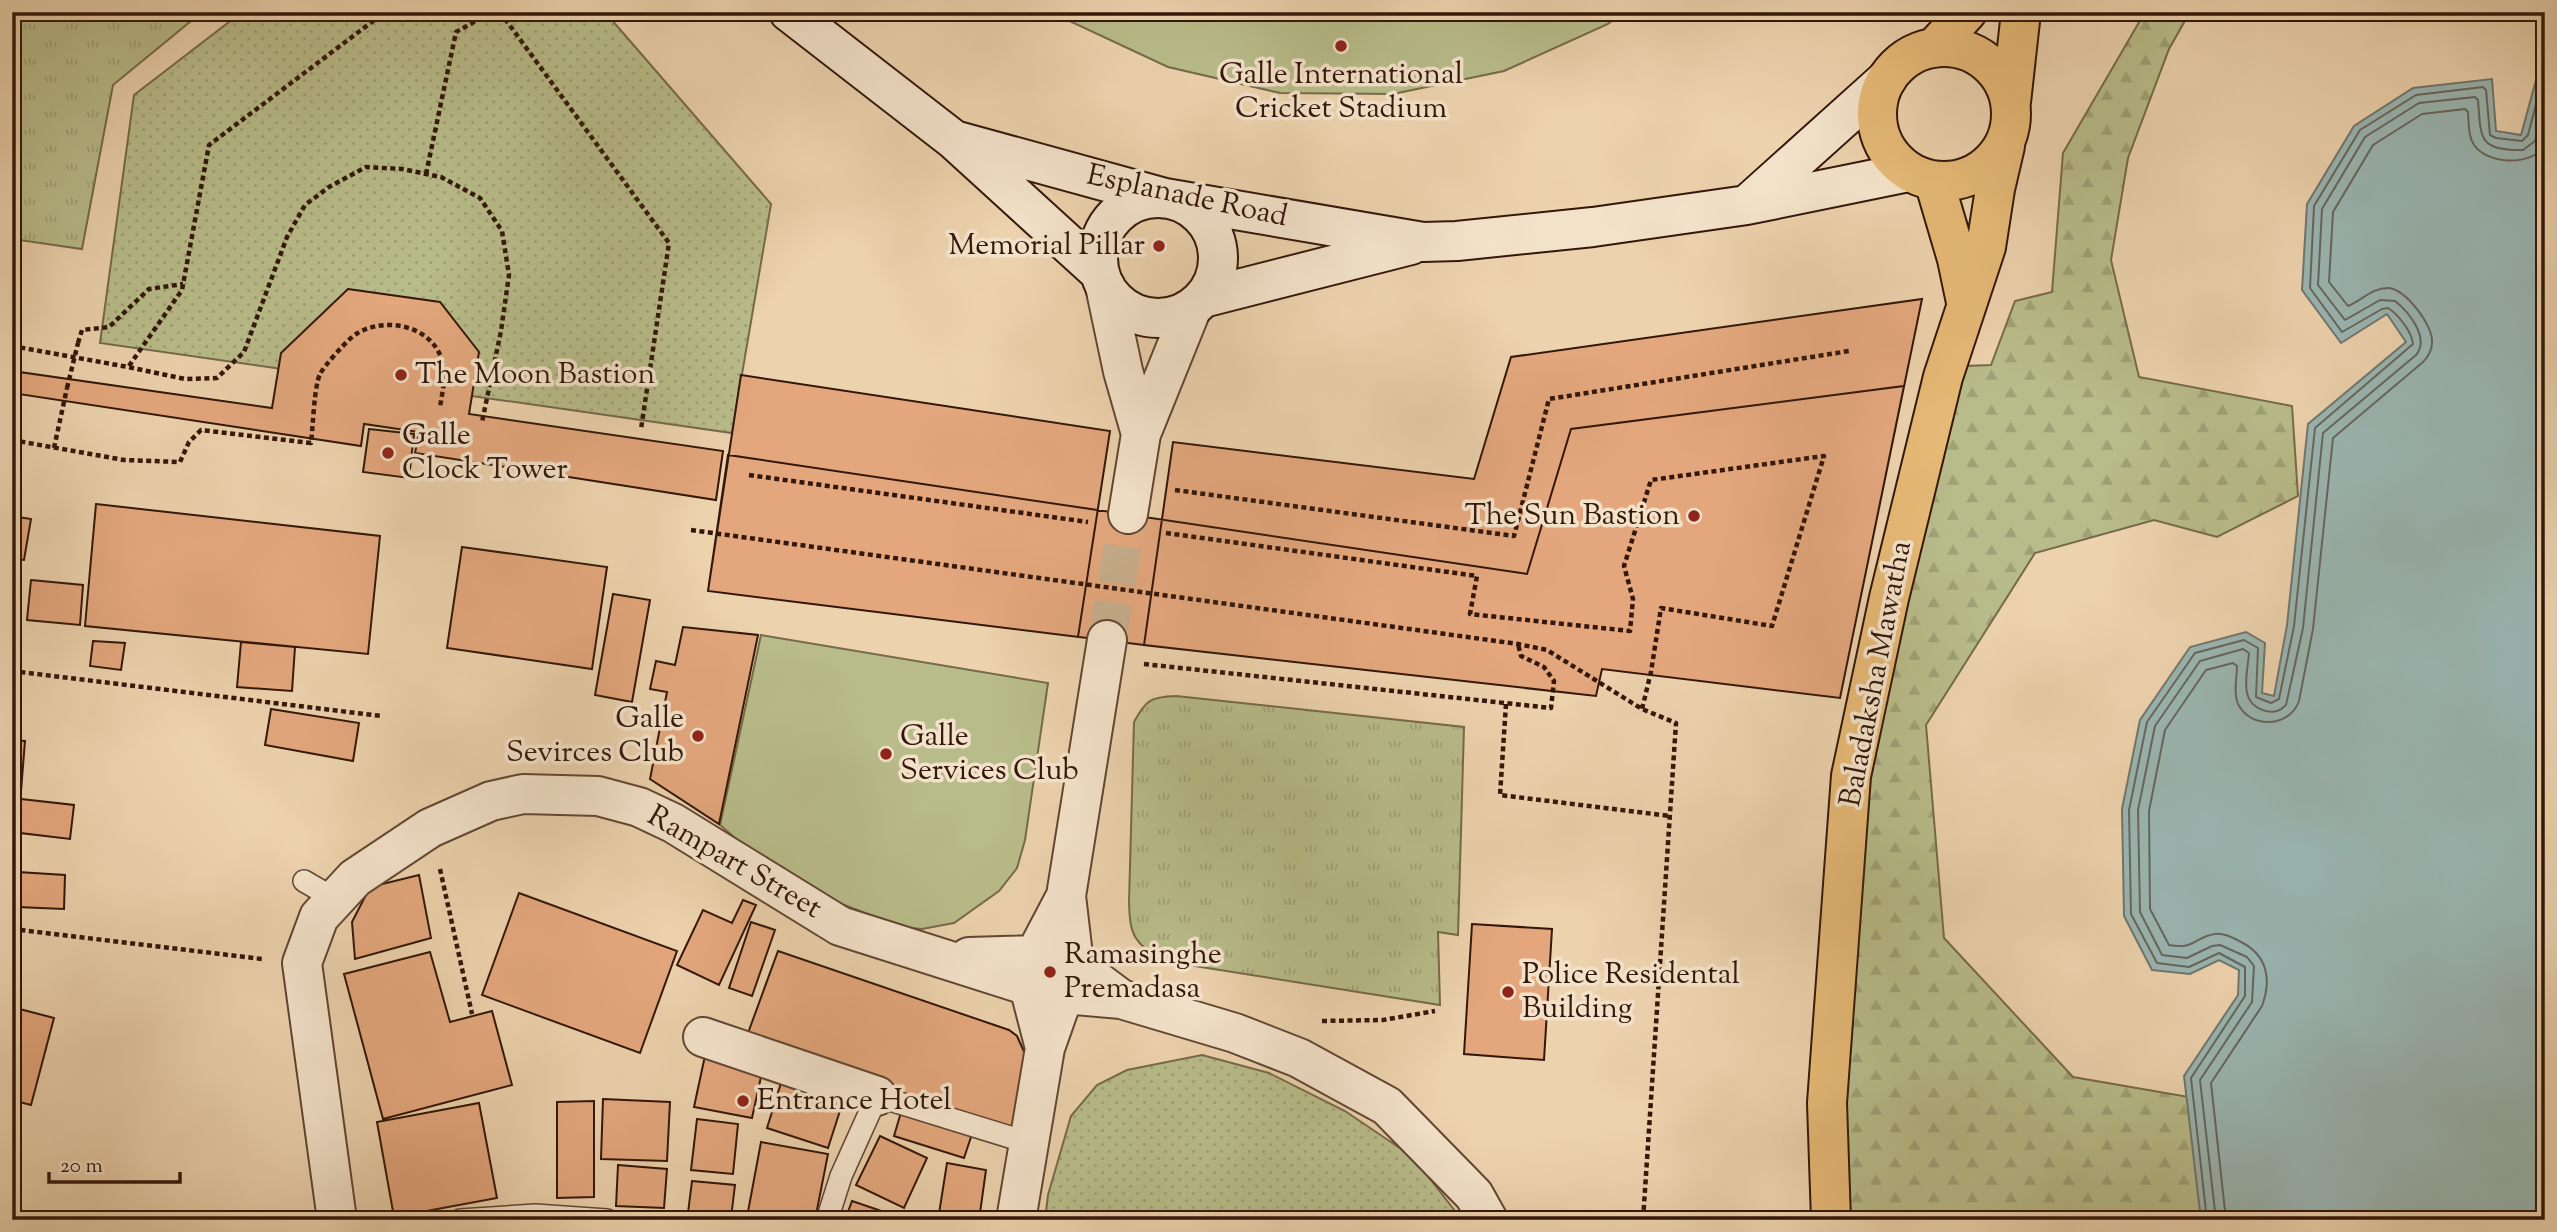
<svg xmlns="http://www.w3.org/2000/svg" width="2557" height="1232" viewBox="0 0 2557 1232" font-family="'Sorts Mill Goudy',serif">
<defs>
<pattern id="grass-dots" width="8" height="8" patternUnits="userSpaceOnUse" patternTransform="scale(1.75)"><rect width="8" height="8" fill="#b8bc8a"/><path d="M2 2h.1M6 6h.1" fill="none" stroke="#9fa176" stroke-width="1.8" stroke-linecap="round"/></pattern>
<pattern id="forest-firs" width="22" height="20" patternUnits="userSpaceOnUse" patternTransform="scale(1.75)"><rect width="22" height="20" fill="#b8bc8a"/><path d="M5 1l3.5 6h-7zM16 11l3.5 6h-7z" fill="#9fa176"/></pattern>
<pattern id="park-tufts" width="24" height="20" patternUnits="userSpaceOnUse" patternTransform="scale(1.75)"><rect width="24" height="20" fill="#b8bc8a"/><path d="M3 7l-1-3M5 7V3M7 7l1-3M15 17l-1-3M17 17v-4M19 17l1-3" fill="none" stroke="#9fa176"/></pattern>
</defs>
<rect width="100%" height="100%" fill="#ecd2ad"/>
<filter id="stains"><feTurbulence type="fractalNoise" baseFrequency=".00286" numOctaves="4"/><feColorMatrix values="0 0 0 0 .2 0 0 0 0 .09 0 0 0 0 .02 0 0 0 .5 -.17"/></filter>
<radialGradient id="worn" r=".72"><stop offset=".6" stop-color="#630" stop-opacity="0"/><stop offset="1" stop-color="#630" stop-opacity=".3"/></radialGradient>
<path fill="url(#grass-dots)" stroke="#766a4a" stroke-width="2" d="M242,12H605L771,204L732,433L100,343L134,95Z
M1202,1055L1269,1073L1345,1111L1413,1157L1462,1220H1045L1048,1195L1071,1116L1097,1085L1127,1070Z"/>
<path fill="url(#forest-firs)" stroke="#766a4a" stroke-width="2" d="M2145,12H2190L2169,49L2128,158L2111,260L2139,377L2292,406L2298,496L2217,537L2154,520L2035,553L1926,725L1944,938L2073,1077L2189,1097L2209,1220H1826L1847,911L1896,603L1964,366L1991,365L2015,301L2052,292L2063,153Z"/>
<path fill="url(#park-tufts)" stroke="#766a4a" stroke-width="2" d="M12,12H202L113,85L82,249L12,239Z
M1176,696L1464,727L1458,935L1438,932L1440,1005L1163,961C1134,942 1130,937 1129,902L1134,722C1146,700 1150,697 1176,696Z"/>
<path fill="#b8bc8a" stroke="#766a4a" stroke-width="2" d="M1056,12H1624L1608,24L1504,71L1393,94L1280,93L1168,67L1065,19Z
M761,635L1048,683L1025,840L1017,868L999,891L954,923L922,929L901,927L816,894L756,856L720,825Z"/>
<path fill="#9ab6b2" stroke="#71766f" stroke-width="2" d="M2545,47V1220H2201L2184,1076L2238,995L2239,970L2219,960L2190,974L2152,970L2124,916L2122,809L2140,720L2190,647L2246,632L2265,643L2262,693L2274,696L2287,625L2308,424L2406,342L2387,314L2341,343L2302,290L2307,204L2354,126L2413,88L2492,79L2496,131L2521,135Z"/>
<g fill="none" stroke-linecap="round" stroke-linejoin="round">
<path stroke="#66665e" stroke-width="2" d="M2207,1220L2191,1078L2245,996V967L2219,953L2189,967L2157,963L2131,914L2129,810L2147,722L2195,653L2244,640L2258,648L2256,697L2271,703L2279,699L2294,626L2315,428L2413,344C2412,332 2398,314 2388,308L2382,309L2342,332L2310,288L2314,206L2360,130L2416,95L2483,87L2486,90L2490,135L2496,138L2522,141L2528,135L2545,70
M2216,1220L2200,1080L2252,1002L2254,966L2247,957L2220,945L2212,946L2187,958L2162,955L2140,912L2138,810L2155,726L2200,661L2243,649L2249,653C2247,676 2238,704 2266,711C2275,713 2280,711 2286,705L2303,628L2323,433L2416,355C2430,338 2409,312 2395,301L2380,300L2345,320L2318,285L2322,209L2365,137L2419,103L2475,97L2478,100C2481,138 2478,151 2523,150L2535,141L2545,106
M2226,1220L2211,1083L2262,1006C2272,979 2267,955 2241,942C2233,938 2225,933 2215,934C2194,937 2195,950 2169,945L2150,909L2149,811L2165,730L2206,670L2233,663L2237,666C2237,678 2233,693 2238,704C2251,730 2290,727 2299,701L2313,629L2333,438L2423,362C2429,356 2432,350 2432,342C2433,325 2406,290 2389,288C2373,287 2361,301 2348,306L2329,282L2333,212L2373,145L2422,114L2465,109L2468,112C2469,123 2468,136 2474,145C2488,165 2531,166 2545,146"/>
</g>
<path fill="#e4a77d" stroke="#33170a" stroke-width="2" d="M348,289L440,302L479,352L469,414L723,451L716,500L415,453L419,432L364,424L361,446L12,393V371L272,408L281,353Z
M1922,299L1840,698L1602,669L1596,696L1144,645L1173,442L1474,479L1511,357Z
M741,375L1110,431L1078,637L708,591Z
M1904,386L1840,698L1602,669L1596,696L1144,645L708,591L728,455L1527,574L1571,429Z
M369,429L414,434L409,478L363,472Z
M96,504L380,536L368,654L85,626Z
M12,516L31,519L24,560L12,559Z
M462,547L607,567L592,669L447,648Z
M31,580L83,585L80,625L27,620Z
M613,594L650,600L632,702L595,695Z
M683,627L758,635L719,824L650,779L667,692L650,689L656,661L675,665Z
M93,641L125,643L121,670L90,666Z
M241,642L295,647L292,691L237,687Z
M271,709L359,723L353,761L265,745Z
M12,740L25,741L21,791L12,790Z
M12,798L74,805L70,839L12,832Z
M18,872L65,875L64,909L17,907Z
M419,875L431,938L355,959L352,922L370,887Z
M519,893L677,951L640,1053L482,995Z
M743,900L756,905L719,985L677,965L703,910L732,923Z
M751,922L775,930L752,996L729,988Z
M1472,924L1552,929L1544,1060L1464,1054Z
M778,951L1009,1030L1017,1036L1026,1056L1015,1132L744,1044Z
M430,952L450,1022L492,1011L512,1085L383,1119L344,974Z
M12,1007L54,1018L31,1105L12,1100Z
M706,1051L764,1063L752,1118L694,1107Z
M785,1070L847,1089L828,1148L767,1128Z
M603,1099L670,1102L667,1161L601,1159Z
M594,1101V1197L557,1198V1102Z
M479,1103L497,1198L394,1217L377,1122Z
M902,1109L973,1131L964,1158L894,1136Z
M697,1119L738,1124L733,1174L691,1170Z
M880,1136L927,1158L904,1208L856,1185Z
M761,1142L828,1154L815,1220H761L747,1217Z
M947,1163L986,1170L979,1220H938Z
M618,1165L667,1169L664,1208L616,1206Z
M692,1181L735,1185L731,1218L688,1213Z
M852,1201L902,1218V1220H845Z"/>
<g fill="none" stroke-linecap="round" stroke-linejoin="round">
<path stroke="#c7ad8c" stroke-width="38" stroke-dasharray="38 19" stroke-linecap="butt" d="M1107,640L1128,514"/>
<g stroke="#614633" stroke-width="24">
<path id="lane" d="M304,881L335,899
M460,1220L535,1215L607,1220
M827,1220L841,1176L877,1096L1029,1143"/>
</g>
<g stroke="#614633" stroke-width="42">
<path id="street" d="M1105,286L1123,371L1141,434
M1128,514L1141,434L1191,310
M1107,640L1066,896L1074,964L1121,999
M969,957L1035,955L1052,949L1066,955L1074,964C1077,1022 1001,993 1035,955L1066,896
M703,1037L877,1096
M337,1220L302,963L319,917L355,878L430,828L491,801L523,794L598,796L639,807L673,823L840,926L1029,986L1045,1048
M1016,1220L1045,1048L1064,994L1121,999L1235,1033L1299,1058L1387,1106L1474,1195L1488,1220"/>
</g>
<g stroke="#33170a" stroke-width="42">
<path id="secondary" d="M789,12L954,140L1100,273
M954,140L1165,198L1423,242L1457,241L1593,227L1747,205L1909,172
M1098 258a60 60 0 1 1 120 0a60 60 0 1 1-120 0Z
M1749,203L1887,79
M1203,298L1411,245"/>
</g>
<g stroke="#33170a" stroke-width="42">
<path id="primary" d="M1877 114a67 67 0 1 1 134 0a67 67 0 1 1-134 0Z
M1934,48L1967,12
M2011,102L2021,12
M1934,181L1957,259L1966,302
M1831,1220L1827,1103L1851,776L1889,598L1943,377L1986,247L1995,189L2005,146"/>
</g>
<path stroke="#33170a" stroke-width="4.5" stroke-dasharray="5 3.5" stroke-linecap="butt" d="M500,12L669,243L641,429
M426,174L456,32L492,12
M78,343L82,330L109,327L149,289L183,284
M12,346L128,367L185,379L217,378L244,352L287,237L305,205L329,187L366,167L402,169L441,177L480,198L502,231L509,275L501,331L482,422
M129,366L182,290L209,145L385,12
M12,440L124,460L180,462L189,442L201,430L311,443C313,427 314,387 320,374C324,366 349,338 356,334C385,316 431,325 442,360C447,375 442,392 440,408
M54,448L67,388
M749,475L1088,522
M1175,490L1514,536L1549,399L1849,351
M691,530L1518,644L1547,650L1642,709L1676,723L1643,1220
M1166,533L1477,576L1470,614L1630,631L1633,599L1624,566L1651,480L1824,456L1772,626L1661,608L1651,672L1642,709
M1144,664L1551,708L1554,681L1544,667L1521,656L1518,644
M12,671L381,716
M1506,704L1500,795L1670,816
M440,869L472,1014
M12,929L262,959
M1322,1021L1383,1020L1435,1011"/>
<use href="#lane" stroke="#f3e2ca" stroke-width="21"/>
<use href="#street" stroke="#f3e2ca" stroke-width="38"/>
<use href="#secondary" stroke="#f3e2ca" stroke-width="38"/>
<use href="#primary" stroke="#e6b976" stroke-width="38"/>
<path stroke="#33170a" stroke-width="4.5" stroke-dasharray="5 3.5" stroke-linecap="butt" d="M67,388L78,343"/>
</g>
<g fill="#8f2418" stroke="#f3e2ca" stroke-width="2.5">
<circle cx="1341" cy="46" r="7"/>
<circle cx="1159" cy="246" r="7"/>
<circle cx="401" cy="375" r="7"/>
<circle cx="388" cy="453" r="7"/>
<circle cx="1694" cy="516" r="7"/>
<circle cx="698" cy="736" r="7"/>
<circle cx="886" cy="754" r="7"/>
<circle cx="1050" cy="972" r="7"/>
<circle cx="1508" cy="992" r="7"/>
<circle cx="743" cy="1101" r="7"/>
</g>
<g text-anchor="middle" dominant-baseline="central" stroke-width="7" stroke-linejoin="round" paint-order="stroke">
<g font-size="30" fill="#33170a" stroke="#f3e2ca" text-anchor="start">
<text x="1341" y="75" text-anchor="middle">Galle International<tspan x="1341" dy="34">Cricket Stadium</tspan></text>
<text x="1145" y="246" text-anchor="end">Memorial Pillar</text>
<text x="415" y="375">The Moon Bastion</text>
<text x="402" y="436">Galle<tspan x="402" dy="34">Clock Tower</tspan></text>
<text x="1680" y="516" text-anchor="end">The Sun Bastion</text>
<text x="684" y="719" text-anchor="end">Galle<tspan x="684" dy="34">Sevirces Club</tspan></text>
<text x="900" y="737">Galle<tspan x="900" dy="34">Services Club</tspan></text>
<text x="1064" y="955">Ramasinghe<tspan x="1064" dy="34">Premadasa</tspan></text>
<text x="1522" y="975">Police Residental<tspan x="1522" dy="34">Building</tspan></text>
<text x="757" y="1101">Entrance Hotel</text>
</g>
<g font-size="30" fill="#33170a" stroke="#f3e2ca">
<text transform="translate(1187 197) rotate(12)">Esplanade Road</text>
<text transform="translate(1877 674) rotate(-79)">Baladaksha Mawatha</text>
<text transform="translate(734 863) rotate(30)">Rampart Street</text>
</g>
</g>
<rect width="2557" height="1232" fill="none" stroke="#ecd2ad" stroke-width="42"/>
<rect x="14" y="14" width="2529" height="1204" fill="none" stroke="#33170a" stroke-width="3.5"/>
<rect x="21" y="21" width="2515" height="1190" fill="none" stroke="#33170a" stroke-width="2"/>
<path d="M49 1172v10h131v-10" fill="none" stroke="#33170a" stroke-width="3.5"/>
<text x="60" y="1172" font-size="21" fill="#33170a" stroke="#f3e2ca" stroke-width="5" paint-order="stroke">20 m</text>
<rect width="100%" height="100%" filter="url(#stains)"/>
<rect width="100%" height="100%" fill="url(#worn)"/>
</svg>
